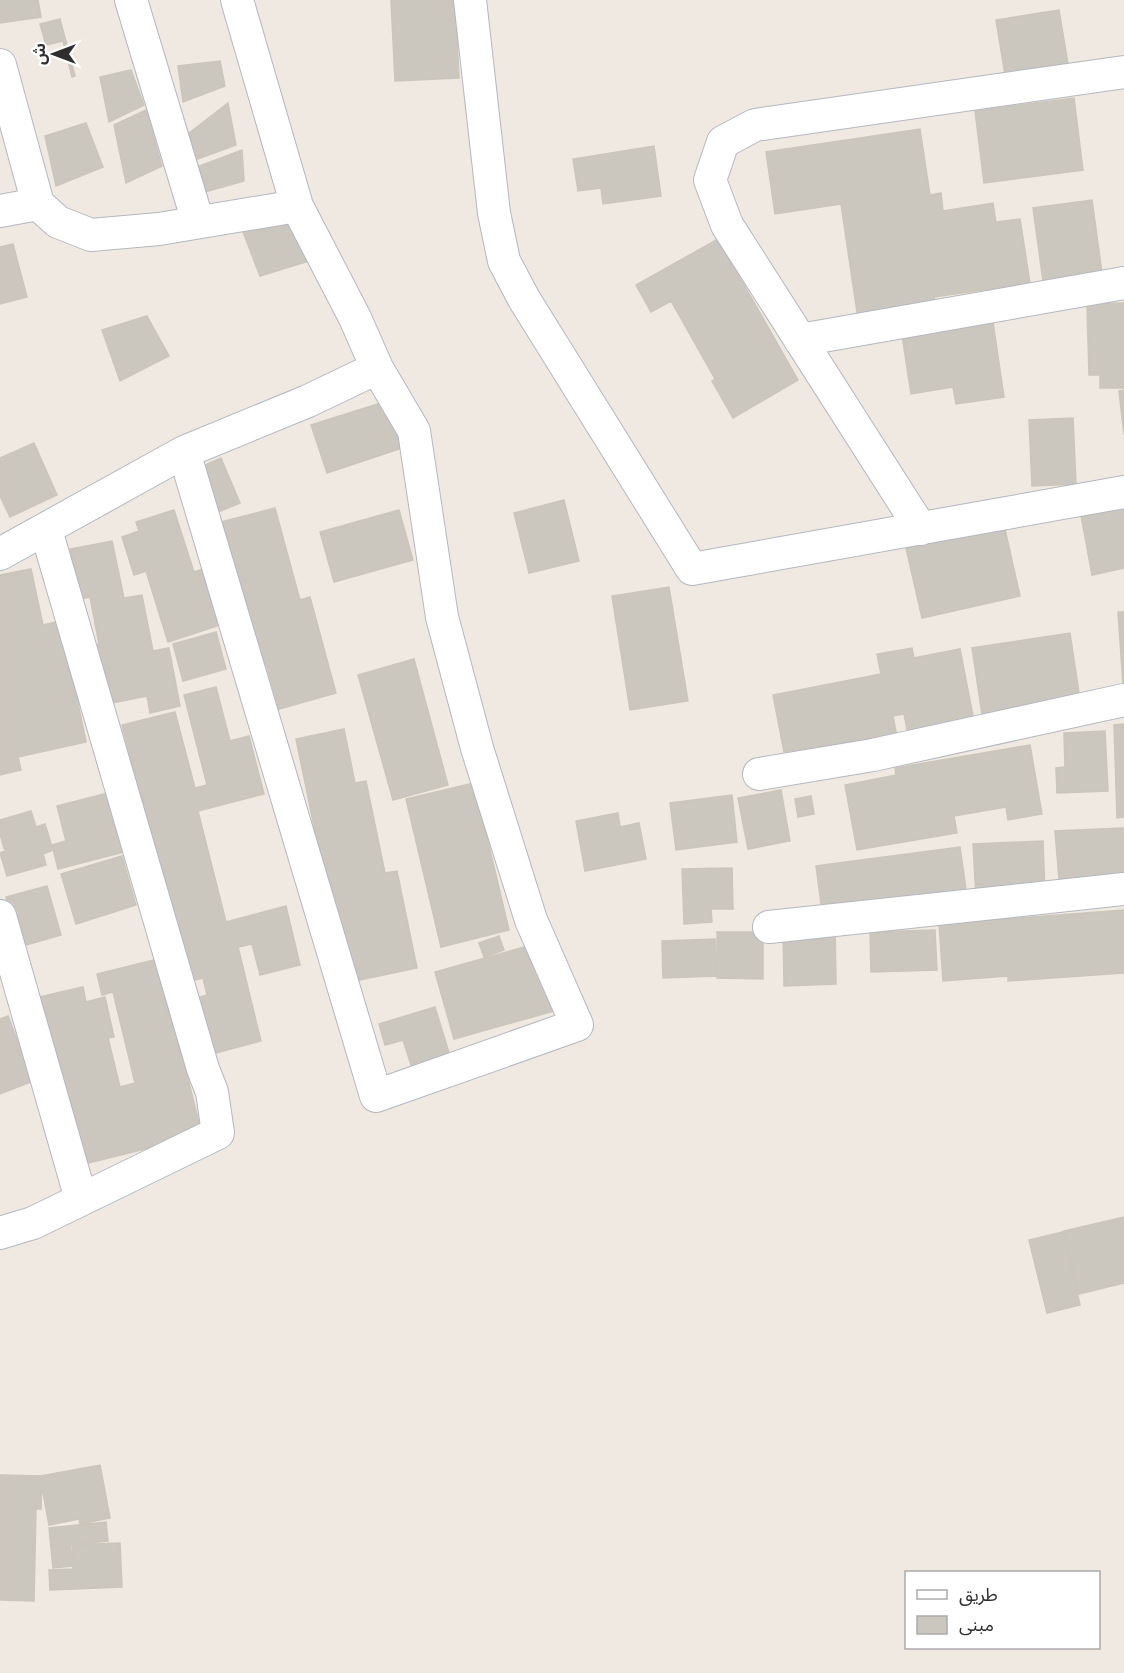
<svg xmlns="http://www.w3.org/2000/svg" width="1124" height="1673" viewBox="0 0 1124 1673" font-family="Manrope,'Noto Sans Arabic',sans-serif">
<rect width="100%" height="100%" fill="#efe9e1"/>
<path fill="#cbc7bf" stroke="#cbc5ba" stroke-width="1.5" d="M0,0H38L41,17L0,23Z
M391,0H455L459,78L395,81Z
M1059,10L1069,70L1006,81L996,20Z
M60,19L75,76L72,77L63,41L46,45L40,24Z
M220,61L225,86L183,102L178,66Z
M131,70L144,105L109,122L100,77Z
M1074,98L1083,170L984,183L975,111Z
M228,103L236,145L192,161L189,133Z
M146,110L162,166L126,183L114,125Z
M86,123L103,167L56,186L45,136Z
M920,129L930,195L941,193L943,211L993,203L996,222L1020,219L1030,283L934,297L935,307L858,319L841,204L775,214L766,152Z
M654,146L661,196L603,204L601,188L578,191L573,159Z
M242,150L244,181L201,193L197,167Z
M1092,200L1102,273L1043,281L1033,208Z
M288,211L309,261L260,276L243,232Z
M718,239L798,380L733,418L712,381L715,379L671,301L651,312L636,285Z
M13,244L27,297L0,304V247Z
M1124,303V388H1100V375H1089L1087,304Z
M147,316L169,356L120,381L102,330Z
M993,322L1004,397L956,404L953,387L911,394L902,335Z
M1124,390V435L1119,391Z
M387,401L402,448L327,473L311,425Z
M1073,418L1076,484L1032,486L1029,420Z
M34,443L57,495L10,517L0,496V458Z
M221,458L240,503L218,512L199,468Z
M564,500L579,561L529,573L514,513Z
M1124,501V568L1092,575L1080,510Z
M275,508L300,600L310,597L336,693L279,709L266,664L256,667L217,523Z
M174,510L194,572L203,569L220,625L168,642L146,571L134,575L122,537L139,531L136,522Z
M399,510L413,560L334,582L320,532Z
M1004,525L1020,596L922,618L906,548Z
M112,541L124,598L142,595L153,651L169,648L180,706L150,713L147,696L108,704L91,646L99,644L90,597L80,599L70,549Z
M31,569L43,625L61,621L86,742L18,757L21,770L0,775V575Z
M669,587L688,701L630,710L612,596Z
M1118,612H1124V684H1123Z
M216,632L226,669L183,681L173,644Z
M1070,633L1081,706L983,721L972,648Z
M912,648L914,658L960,649L974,721L908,734L904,714L893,716L897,737L822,752L820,746L784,752L773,695L881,674L877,654Z
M414,659L448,785L393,800L358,675Z
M216,687L230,741L249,736L264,794L198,811L226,922L286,906L300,965L260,975L252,944L238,947L261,1041L208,1055L193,999L207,995L203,978L187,982L122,725L175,712L195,788L207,785L184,695Z
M1124,724V817L1117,818L1114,725Z
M344,729L355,783L366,781L385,873L397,871L417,968L350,982L332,893L328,894L296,739Z
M1105,731L1108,791L1057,793L1056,768L1065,767L1064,733Z
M1030,745L1042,814L1008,820L1006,807L954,816L957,833L857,850L845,785L896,775L895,768Z
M474,783L509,930L441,947L406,799Z
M781,790L790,841L748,849L738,798Z
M108,793L124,852L58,869L52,845L66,841L57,806Z
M732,795L737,842L676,850L670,803Z
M811,796L814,814L798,817L795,799Z
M31,811L36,827L45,824L53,850L43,854L46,865L7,876L0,853L5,851L0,834V820Z
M618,813L620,827L639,823L646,859L585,871L576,821Z
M1123,828L1124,877L1059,879L1055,831Z
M1043,841L1045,894L976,896L973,844Z
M960,847L967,896L822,911L816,866Z
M122,856L136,905L76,924L61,874Z
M732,868L733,909H711L712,922L684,924L682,869Z
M47,886L61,935L19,947L6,897Z
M1124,910V973L1008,981V976L943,981L939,924Z
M835,929L836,984L784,986L783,930Z
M935,930L937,970L871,972L870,932Z
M717,932H763V979L717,978Z
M499,936L504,950L484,957L479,943Z
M715,939L716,976L663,978L662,941Z
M535,944L554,1011L454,1039L435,972Z
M158,959L202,1135L80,1165L39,997L83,987L86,1002L105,997L114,1037L108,1038L120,1087L135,1083L113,992L102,995L97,974Z
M435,1007L450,1056L412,1068L403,1040L385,1045L379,1024Z
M8,1016L33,1081L0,1094V1019Z
M1124,1217V1283L1079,1294L1064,1231Z
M1063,1232L1080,1305L1047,1313L1029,1240Z
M100,1465L110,1518L80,1524L79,1519L49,1525L40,1476Z
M0,1475L42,1476L41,1509H36L34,1601L0,1600Z
M106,1522L108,1541L70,1545L72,1566L53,1568L49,1528Z
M120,1543L122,1587L50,1590L49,1570L73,1569L72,1545Z"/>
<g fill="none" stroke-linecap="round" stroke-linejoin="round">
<g stroke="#b4b7c1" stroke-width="34">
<path id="minor" d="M131,0L198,222
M470,0L494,213L504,261L524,299L692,569L1124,492
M0,65L38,204
M0,211L38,204L58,222L91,235L159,229L297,206
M800,340L1124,283
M184,452L376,1096L577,1025L531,920L477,748L442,617L414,431L377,368
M921,529L727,225L710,180L723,142L755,125L1124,72
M0,554L184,452L308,401L377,368L355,318L297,206L237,0
M759,774L873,755L1124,700
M0,916L81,1199
M769,927L1124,889
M0,1233L33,1223L218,1133L212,1092L203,1069L46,530"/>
</g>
<use href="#minor" stroke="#fff" stroke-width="32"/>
</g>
<rect x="905" y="1571" width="195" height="78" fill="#ffffff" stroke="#ababab" stroke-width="1.5"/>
<rect x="917" y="1590" width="30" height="9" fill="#ffffff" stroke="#ababab" stroke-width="1.5"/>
<text x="959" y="1601" font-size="18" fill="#2e2e2e">طريق</text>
<rect x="917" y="1616" width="30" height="18" fill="#cbc7bf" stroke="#ababab" stroke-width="1.5"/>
<text x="959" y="1631" font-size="18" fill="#2e2e2e">مبنى</text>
<g transform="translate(54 54) rotate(270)" stroke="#ffffff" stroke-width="4.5" paint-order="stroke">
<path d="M0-4.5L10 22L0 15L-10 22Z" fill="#2e2e2e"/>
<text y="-9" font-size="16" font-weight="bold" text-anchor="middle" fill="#2e2e2e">ش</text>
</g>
</svg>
